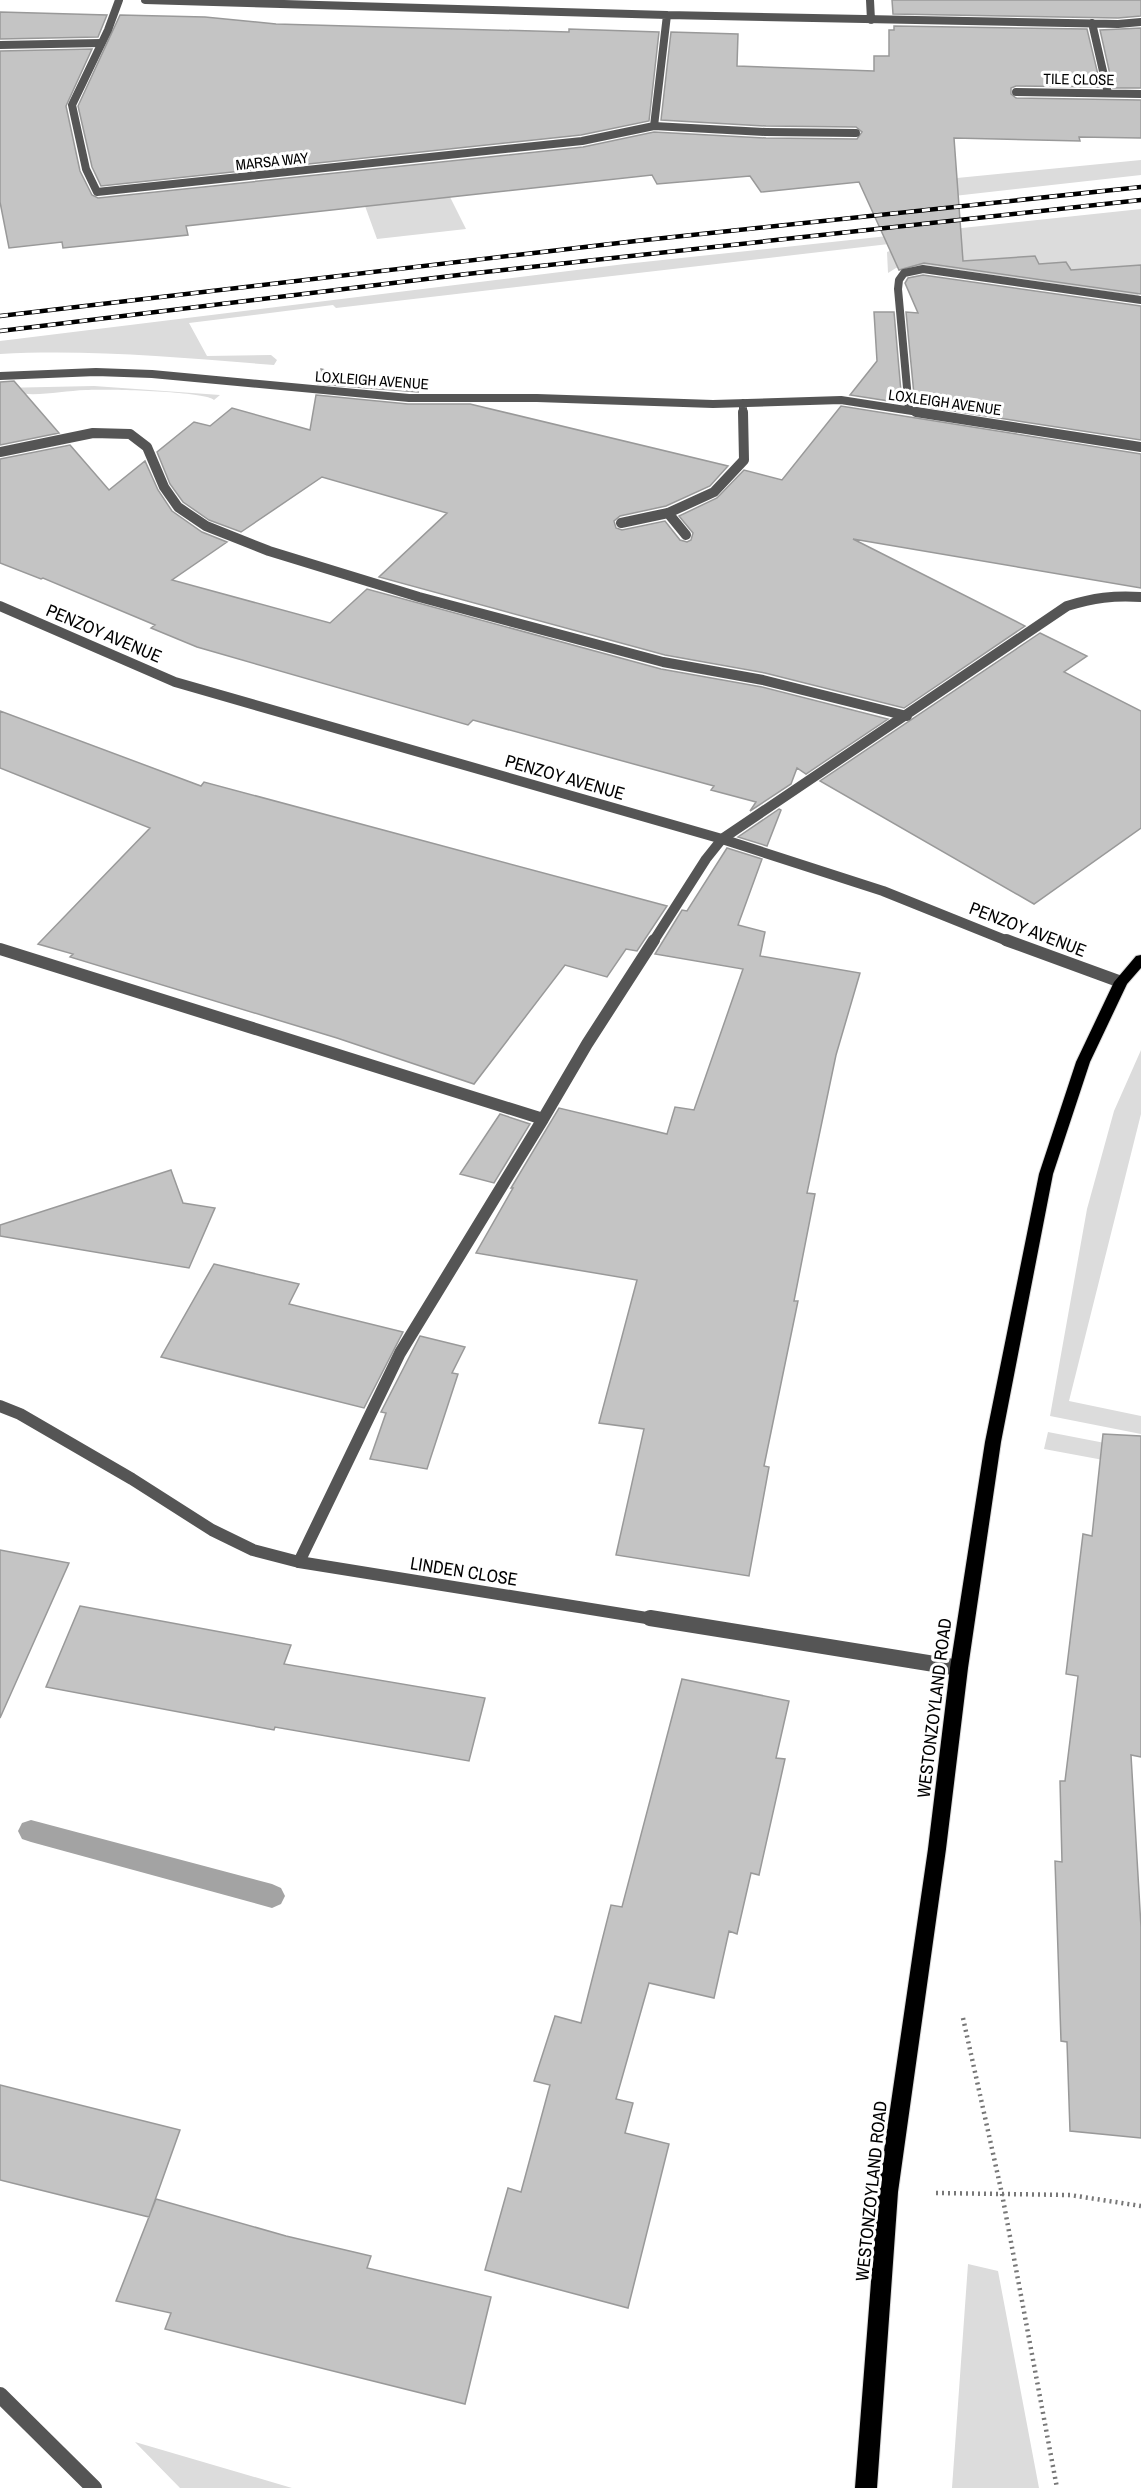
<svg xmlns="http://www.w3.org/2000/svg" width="1141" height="2488" viewBox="0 0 1141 2488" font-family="'Archivo Narrow',sans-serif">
<rect width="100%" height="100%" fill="#fff"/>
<path fill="#dcdcdc" d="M1141,160V175L901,202L895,176L957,178Z
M450,197L466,229L377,239L365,206Z
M1141,209V283L1133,284L1139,296L926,265L896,268L888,273L887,252L890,251L889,244L336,308L333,305L189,323L207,356L271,355L277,360L274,365C183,358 91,349 0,354V341L625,264Z
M94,386L220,395L214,400C205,391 105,389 86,390C58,391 26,400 0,388Z
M1141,1050V1114L1069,1401L1141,1416V1434L1050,1416L1087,1209L1114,1111Z
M1048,1432L1141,1450V1467L1044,1449Z
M968,2264L998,2271L1039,2488H952Z
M135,2442L292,2488H180Z"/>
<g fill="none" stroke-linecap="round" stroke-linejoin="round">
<path fill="#a3a3a3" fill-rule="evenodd" d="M31,1820L272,1884L281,1888L285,1896L281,1904L272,1908L31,1842L22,1839L18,1831L22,1823Z"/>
</g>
<path fill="#c4c4c4" stroke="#999" stroke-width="1.5" d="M892,0H1141V16L1118,18L893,14Z
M0,12L107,15L98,37L0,39Z
M120,15L205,17L276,24L569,32V29L659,32L649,121L581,135L101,186L92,167L78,106Z
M894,26L1087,29L1101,87L1016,86L1011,88V94L1016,98L1141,100V138L1079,137L1080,141L954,138L963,261L1035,256L1039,264L1066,262L1071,270L1141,265V294L924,263L899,270L859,182L761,192L750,176L657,184L652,175L186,226L188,235L63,248L62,242L9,248L0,202V51L92,49L66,106L80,171L92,195L98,198L583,147L654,132L766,138L857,139L862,132L856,127L766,126L661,120L671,32L738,34L737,66L874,71V56H889V30H894Z
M1141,28V88H1113L1100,30Z
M923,275L1141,306V440L915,405L906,312L918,313L905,283L908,278Z
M874,312H894L902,403L850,395L877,361Z
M321,369L419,392L318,384Z
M14,381L59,433L0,445V382Z
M316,395L408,404H470L728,466L710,486L666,506L620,516L614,521L616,528L622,530L665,521L680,540L687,542L691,540L693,533L679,516L717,498L744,470L782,480L841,406L1141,454V588L853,539L1025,626L904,708L765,673L665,655L379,577L447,513L322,477L241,532L209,520L183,502L170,484L157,452L194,422L210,426L232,408L310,430Z
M70,445L109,490L145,461L158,490L172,511L202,532L227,542L172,580L330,623L367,589L661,669L762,687L888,719L806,774L797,768L791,784L750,811L756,802L711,790L714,786L473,720L468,725L197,647L151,628L155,625L43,578L41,579L0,563V459Z
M1040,633L1087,656L1064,672L1141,711V828L1034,904L820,781Z
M0,711L201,786L204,782L667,906L637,951L626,949L607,977L565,965L474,1084L337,1038L70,957L73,954L38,944L150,828L0,768Z
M779,809L781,810L767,846L738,837Z
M727,848L762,859L738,925L765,932L760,956L860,973L836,1055L807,1193L815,1194L794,1301H798L764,1466L769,1467L749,1576L616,1555L644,1429L599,1423L637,1280L476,1253L513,1188H511L559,1108L667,1134L675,1107L694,1110L743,969L655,954L682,910L687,911Z
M500,1114L530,1124L494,1183L460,1174Z
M171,1170L183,1203L215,1208L189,1268L0,1236V1225Z
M214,1264L299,1284L289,1304L403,1332L364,1408L161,1357Z
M420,1336L465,1347L452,1373L458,1374L427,1469L370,1459L386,1413L381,1412Z
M1103,1434L1141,1436V1757L1131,1755L1141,1927V2138L1070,2131L1067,2042L1061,2041L1055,1861L1062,1862L1060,1781H1065L1078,1676L1066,1674L1083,1534L1092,1536Z
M0,1550L69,1563L0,1718Z
M80,1606L291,1645L284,1664L485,1698L469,1761L275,1727L274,1730L46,1687Z
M682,1679L789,1701L776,1758L785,1759L759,1875L751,1873L737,1934L729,1931L714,1998L649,1983L616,2099L633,2103L625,2133L669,2144L628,2308L485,2270L508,2188L521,2192L550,2085L534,2081L555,2016L581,2023L611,1905L622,1907Z
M0,2085L180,2130L149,2217L0,2180Z
M156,2199L286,2236L371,2256L367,2268L491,2297L465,2404L165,2329L171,2313L116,2301Z"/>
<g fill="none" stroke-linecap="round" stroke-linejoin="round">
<g stroke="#dbdbdb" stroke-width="2">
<path id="primary" d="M1141,955V968L1127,984L1090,1062L1053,1174L1001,1442L968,1668L946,1849L898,2192L877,2488H855L878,2192L928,1849L950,1668L985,1442L1039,1174L1076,1062L1114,982L1136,956Z"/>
</g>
<path stroke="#777" stroke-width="4.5" stroke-dasharray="2 4" stroke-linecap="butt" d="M963,2018L1002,2194L1057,2488
M936,2193L1070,2195L1141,2206"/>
<path stroke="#555" stroke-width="8" d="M0,45L101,43
M766,132L856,133
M909,410L898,289L899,280L904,273L923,269L1141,300"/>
<path stroke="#555" stroke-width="10" d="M0,452L93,433L130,434L147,447L164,487L178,507L206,526L269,551L419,597L663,662L763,680L907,716
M653,942L706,859L722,839L1067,606C1093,598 1114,595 1141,597"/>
<path stroke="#555" stroke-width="12" d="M0,949L543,1119L587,1044L654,940
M299,1562L400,1353L543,1119"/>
<path stroke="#555" stroke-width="8" d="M119,0L108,30L72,105L86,169L97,192L582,141L654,126L766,132
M145,0L667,15L1118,24L1141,22
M870,0L871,20
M1092,23L1108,93
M1016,92L1141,94
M654,126L667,15
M0,376L96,372L152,374L409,398H537L713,404L841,400L925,413
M743,403V413"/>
<path stroke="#555" stroke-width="10" d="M916,412L1141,447
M668,513L686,535
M621,523L668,513L714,492L744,460L743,412
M0,606L175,682L722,839L883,891L1010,942"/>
<path stroke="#555" stroke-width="12" d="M1006,940L1121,982
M0,1406L20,1414L132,1479L212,1530L253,1550L299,1562L659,1620"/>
<path stroke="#555" stroke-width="16" d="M650,1618L959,1668
M0,2395L94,2488"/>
<use href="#primary" fill="#000" fill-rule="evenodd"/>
<g stroke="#000" stroke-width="4.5">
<path id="rail" d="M0,316L636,241L1141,187
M0,331L467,274L1141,200"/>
</g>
<use href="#rail" stroke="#fff" stroke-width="3" stroke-dasharray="8" stroke-linecap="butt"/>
</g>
<g text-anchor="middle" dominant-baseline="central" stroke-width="6" stroke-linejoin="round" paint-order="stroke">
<g font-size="15" fill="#000" stroke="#fff">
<text transform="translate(1079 79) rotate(1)">TILE CLOSE</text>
<text transform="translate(272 161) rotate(-6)">MARSA WAY</text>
<text transform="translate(372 380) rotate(4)">LOXLEIGH AVENUE</text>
<text transform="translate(945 402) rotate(8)">LOXLEIGH AVENUE</text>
</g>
<g font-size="18" fill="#000" stroke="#fff">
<text transform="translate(104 633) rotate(23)">PENZOY AVENUE</text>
<text transform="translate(565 777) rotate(16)">PENZOY AVENUE</text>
<text transform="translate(1028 929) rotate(21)">PENZOY AVENUE</text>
<text transform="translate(464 1571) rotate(9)">LINDEN CLOSE</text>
<text transform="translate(934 1708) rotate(-83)">WESTONZOYLAND ROAD</text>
<text transform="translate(871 2191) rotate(-84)">WESTONZOYLAND ROAD</text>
</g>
</g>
</svg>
